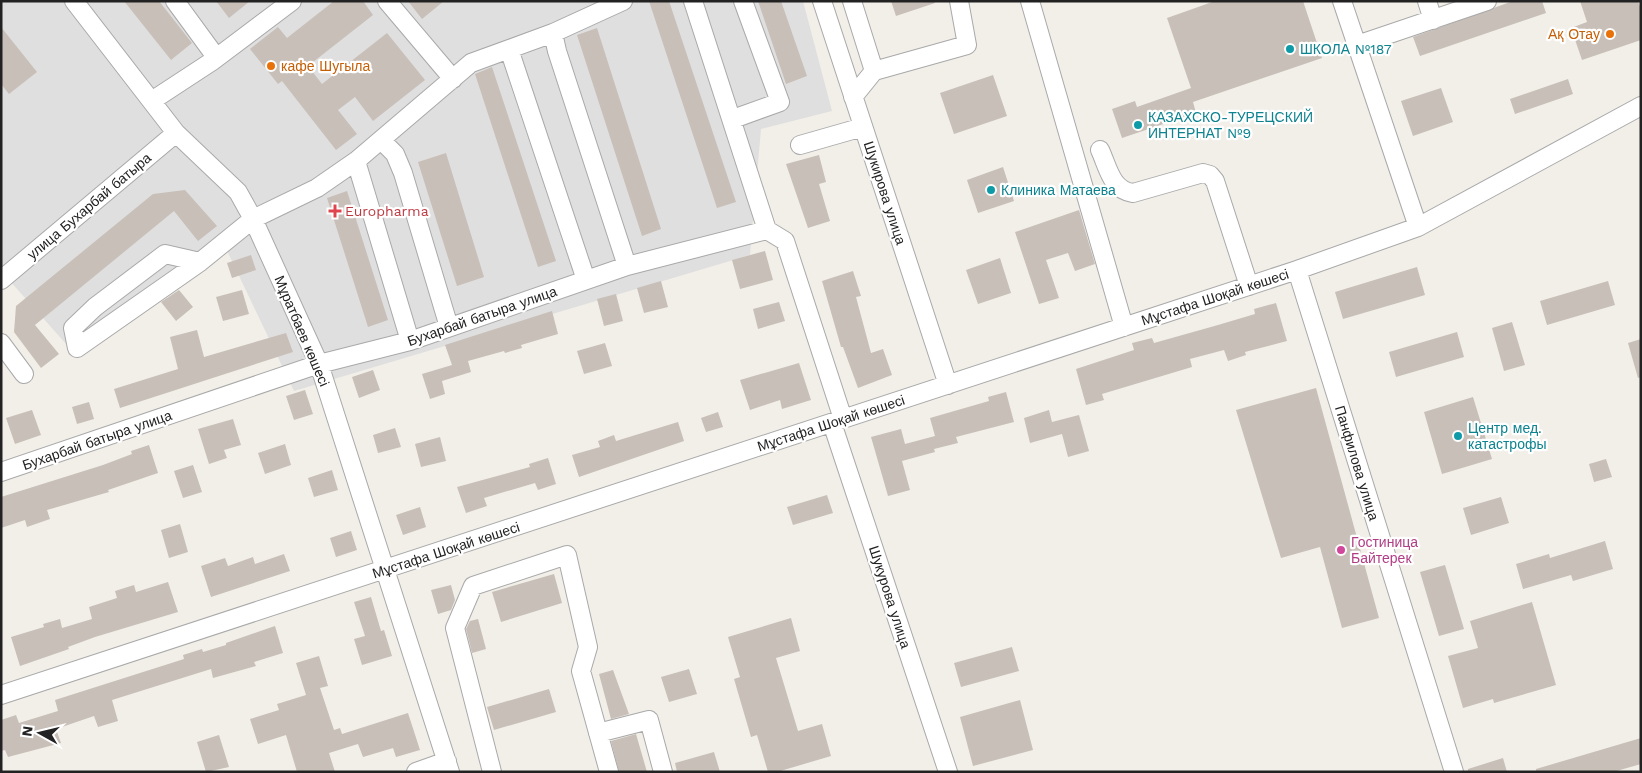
<svg xmlns="http://www.w3.org/2000/svg" width="1642" height="773" viewBox="0 0 1642 773" font-family="'Work Sans',sans-serif">
<rect width="100%" height="100%" fill="#f2efe9"/>
<path fill="#e0dfdf" d="M1,1H803L832,111L761,129L750,255L294,391L220,236L67,345L1,271Z"/>
<path fill="#c7bfb8" d="M124,1H159L192,43L171,60Z
M216,1H250L229,18Z
M334,1H363L373,15L308,66L322,84L387,33L425,80L373,121L355,97L338,110L357,134L336,150L282,81L278,84L250,49L278,27L287,38Z
M408,1H444L422,19Z
M649,1H669L736,202L717,208Z
M758,1H781L807,76L786,84Z
M891,1H934L935,3L896,16Z
M1215,1H1303L1322,58L1193,102L1196,113L1122,138L1112,109L1135,101L1137,107L1191,88L1167,18Z
M1513,1H1542L1546,13L1420,56L1413,37Z
M1580,1H1638L1641,10V40L1582,60L1571,28L1587,22Z
M1,27L37,72L9,94L1,84Z
M597,28L661,229L642,236L577,35Z
M492,67L556,261L538,267L475,74Z
M993,75L1007,116L954,134L940,93Z
M1568,79L1573,94L1515,114L1510,99Z
M1441,88L1453,122L1413,136L1401,101Z
M446,153L484,277L457,286L418,162Z
M819,155L826,182L819,184L830,221L808,228L786,164Z
M1003,167L1014,201L978,213L967,180Z
M185,190L217,226L198,241L174,211L35,325L59,354L41,368L14,332L16,306L153,194Z
M347,191L388,320L368,327L327,198Z
M1079,210L1095,264L1075,271L1068,253L1046,260L1059,298L1039,304L1015,232Z
M765,251L773,280L740,289L732,260Z
M251,255L256,270L232,278L227,263Z
M1000,258L1011,293L978,304L966,270Z
M1417,267L1425,295L1343,319L1335,292Z
M853,271L861,296L856,297L871,353L883,349L892,375L858,388L843,347H841L822,281Z
M661,281L668,307L644,313L637,288Z
M1608,281L1615,305L1547,325L1540,301Z
M179,290L193,307L176,321L161,302Z
M242,290L249,314L223,321L216,297Z
M616,294L623,321L604,326L597,299Z
M779,302L785,321L758,329L753,309Z
M1276,303L1287,341L1245,352L1246,355L1228,361L1224,350L1190,359L1192,367L1102,394L1104,400L1086,405L1076,369L1134,350L1132,343L1152,338L1154,343L1218,325L1255,314L1254,309Z
M552,311L558,334L521,345L522,348L505,353L504,351L468,361L471,372L442,381L445,394L430,399L422,374L452,365L445,345Z
M1512,322L1525,365L1504,371L1492,328Z
M197,330L204,357L286,333L293,352L120,408L114,389L178,369L170,337Z
M1457,332L1464,357L1396,377L1389,352Z
M1641,339V377L1638,378L1628,343Z
M605,343L612,366L584,374L577,351Z
M799,363L811,400L782,409L780,400L750,410L740,380Z
M373,370L380,390L359,398L352,377Z
M1316,388L1379,618L1342,628L1320,547L1281,558L1236,410Z
M305,390L313,414L294,420L286,396Z
M1006,392L1014,422L956,437L958,443L934,449L935,452L902,461L910,490L888,496L871,437L901,429L905,444L935,436L930,418L989,401L988,397Z
M1473,397L1492,459L1442,474L1424,412Z
M89,402L94,419L77,424L72,407Z
M32,410L41,435L15,444L6,418Z
M1049,410L1052,422L1079,415L1089,451L1068,457L1062,434L1030,443L1024,418Z
M718,412L723,427L706,432L701,418Z
M233,419L241,445L224,450L227,458L209,464L198,429Z
M678,422L684,441L579,477L572,455L600,447L598,441L614,435L616,441Z
M395,428L401,447L378,453L373,435Z
M440,437L446,461L421,467L415,444Z
M285,444L291,465L265,474L258,453Z
M149,445L158,473L108,490L109,492L47,510L50,519L27,527L25,520L1,528V497L103,465L132,454L131,451Z
M548,458L556,484L538,490L535,483L484,498L487,506L466,513L457,487L530,467L529,464Z
M1606,459L1612,477L1594,482L1589,464Z
M193,465L202,492L183,498L174,471Z
M332,470L338,490L314,497L308,478Z
M827,495L833,513L793,525L787,507Z
M1501,497L1509,523L1471,535L1463,508Z
M420,507L426,527L403,535L396,515Z
M180,524L188,552L169,558L161,530Z
M351,531L357,550L336,557L330,538Z
M1605,541L1613,569L1573,581L1571,575L1523,589L1516,564L1549,554L1550,558Z
M284,554L290,571L211,597L201,566L225,558L228,566L253,557L255,564Z
M1445,565L1464,629L1439,636L1420,572Z
M554,574L562,603L501,622L492,592Z
M168,582L178,612L95,637L68,647L69,649L20,666L11,637L44,627L43,624L60,619L62,628L92,619L89,607L117,598L115,591L134,585L136,592Z
M451,585L455,600L451,610L438,614L431,590Z
M371,597L381,631L384,630L392,656L362,665L354,639L365,636L354,602Z
M1532,602L1556,685L1494,703L1493,699L1463,708L1448,656L1478,648L1470,621Z
M791,618L800,651L776,658L798,731L822,724L831,756L777,772H768L757,735L751,737L734,679L740,677L728,637Z
M478,619L486,649L472,653L466,629L470,621Z
M275,626L283,653L254,662L256,666L213,678L211,669L112,700L118,721L98,727L94,716L56,729L61,743L8,757L5,750L1,751V720L16,715L19,723L58,711L55,700L184,659L183,655L202,649L203,652L226,645V643Z
M1012,647L1019,671L961,687L954,663Z
M319,656L328,686L320,688L334,730L340,728L342,734L408,713L420,750L396,757L393,748L363,757L358,744L329,753L335,772H297L286,735L258,744L250,719L279,710L277,704L306,695L296,663Z
M689,669L697,694L669,702L661,677Z
M613,670L629,714L611,719L599,674Z
M549,689L556,712L494,730L487,707Z
M1020,700L1033,750L973,766L960,717Z
M636,734L647,772H619L611,741Z
M219,735L229,767L206,772L197,742Z
M1641,738V764L1613,772H1536V769Z
M714,752L720,772H677L675,763Z
M1503,758L1507,772H1468V769Z"/>
<g fill="none" stroke-linecap="round" stroke-linejoin="round">
<g stroke="#a9a9a9" stroke-width="20">
<path id="minor" d="M74,1L176,133L238,192L253,219L319,364L450,772
M175,1L216,57
M387,1L453,79
M693,1L767,230
M822,1L948,385
M852,1L874,71L853,97
M1030,1L1124,327
M1342,1L1418,227
M1427,1L1433,20
M553,33L557,51L627,266
M1357,45L1487,1
M509,49L586,280
M874,71L967,45L959,1
M153,100L211,62L292,1
M733,119L780,102L743,1
M381,140L395,154L403,173L449,327
M800,145L863,127
M1100,150C1108,167 1111,190 1133,193L1203,173L1210,175L1215,181L1249,286
M356,161L410,341
M200,262L165,254L95,307L73,328L77,348L200,262L253,219L317,188L356,161L471,63L553,33L623,1
M1297,270L1454,772
M1,280L176,133
M1,343L24,374
M832,423L948,772
M1,472L319,364L410,341L627,266L767,230L785,241L843,419
M1,695L1297,270L1418,227L1641,106
M598,733L649,720L663,772
M416,772L447,761
M492,772L455,628L473,586L567,555L588,647L581,671L609,772"/>
</g>
<use href="#minor" stroke="#fff" stroke-width="18"/>
</g>
<g fill="#e8710a" stroke="#fff" stroke-width="2">
<circle cx="1610" cy="34" r="5"/>
<circle cx="271" cy="66" r="5"/>
</g>
<g fill="#0f9aa8" stroke="#fff" stroke-width="2">
<circle cx="1290" cy="49" r="5"/>
<circle cx="1138" cy="125" r="5"/>
<circle cx="991" cy="190" r="5"/>
<circle cx="1458" cy="436" r="5"/>
</g>
<path fill="#e0444e" stroke="#fff" stroke-width="2" d="M332.5 203.5h5v5h5v5h-5v5h-5v-5h-5v-5h5z"/>
<circle fill="#d1479c" stroke="#fff" stroke-width="2" cx="1341" cy="550" r="5"/>
<g text-anchor="middle" dominant-baseline="central" stroke-width="4.5" stroke-linejoin="round" paint-order="stroke">
<g font-size="14" fill="#c56008" stroke="#fff" text-anchor="end">
<text x="1600" y="34">Ақ Отау</text>
<text x="281" y="66" text-anchor="start">кафе Шугыла</text>
</g>
<g font-size="14" fill="#0d838f" stroke="#fff" text-anchor="start">
<text x="1300" y="49">ШКОЛА №187</text>
<text x="1148" y="117">КАЗАХСКО-ТУРЕЦСКИЙ<tspan x="1148" dy="16">ИНТЕРНАТ №9</tspan></text>
<text x="1001" y="190">Клиника Матаева</text>
<text x="1468" y="428">Центр мед.<tspan x="1468" dy="16">катастрофы</tspan></text>
</g>
<g font-size="14" fill="#222" stroke="#fff">
<text transform="translate(885 193) rotate(72)">Шукирова улица</text>
<text transform="translate(89 206) rotate(-40)">улица Бухарбай батыра</text>
<text transform="translate(1215 297) rotate(-18)">Мұстафа Шоқай көшесі</text>
<text transform="translate(482 316) rotate(-19)">Бухарбай батыра улица</text>
<text transform="translate(302 331) rotate(67)">Мұратбаев көшесі</text>
<text transform="translate(831 423) rotate(-18)">Мұстафа Шоқай көшесі</text>
<text transform="translate(97 440) rotate(-19)">Бухарбай батыра улица</text>
<text transform="translate(1357 463) rotate(73)">Панфилова улица</text>
<text transform="translate(446 550) rotate(-18)">Мұстафа Шоқай көшесі</text>
<text transform="translate(890 597) rotate(72)">Шукурова улица</text>
</g>
<g font-size="14" fill="#be3a42" stroke="#fff" text-anchor="start">
<text x="345" y="211">Europharma</text>
</g>
<g font-size="14" fill="#b23c85" stroke="#fff" text-anchor="start">
<text x="1351" y="542">Гостиница<tspan x="1351" dy="16">Байтерек</tspan></text>
</g>
</g>
<rect width="1642" height="773" fill="none" stroke="#222222" stroke-width="5"/>
<g transform="translate(40 733) rotate(278)" stroke="#ffffff" stroke-width="4" paint-order="stroke">
<path d="M0-4L9 19L0 12L-9 19Z" fill="#222222"/>
<text y="-8" font-size="14" font-weight="bold" text-anchor="middle" fill="#222222">N</text>
</g>
</svg>
